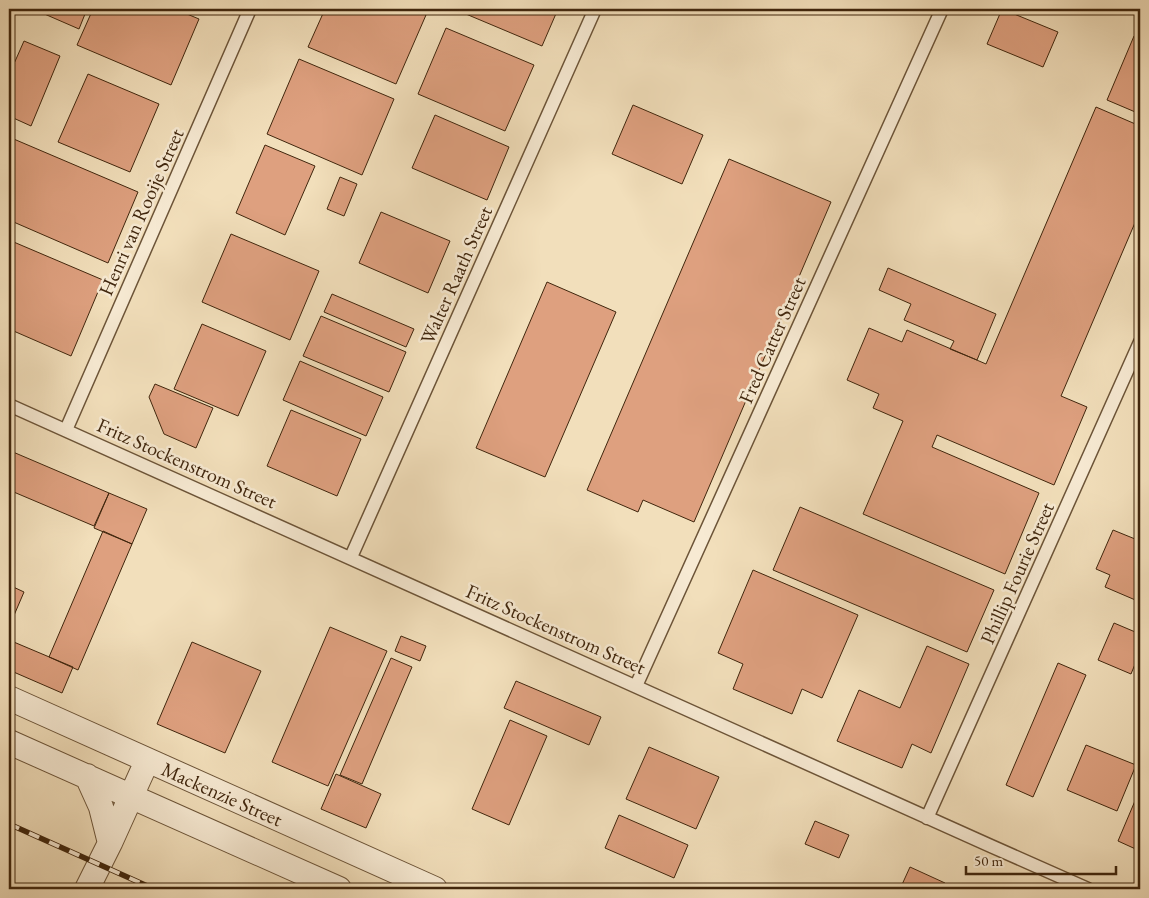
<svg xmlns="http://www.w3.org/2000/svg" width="1149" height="898" viewBox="0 0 1149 898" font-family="'EB Garamond',serif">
<rect width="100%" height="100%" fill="#f2dfbb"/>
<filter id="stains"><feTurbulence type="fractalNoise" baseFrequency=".004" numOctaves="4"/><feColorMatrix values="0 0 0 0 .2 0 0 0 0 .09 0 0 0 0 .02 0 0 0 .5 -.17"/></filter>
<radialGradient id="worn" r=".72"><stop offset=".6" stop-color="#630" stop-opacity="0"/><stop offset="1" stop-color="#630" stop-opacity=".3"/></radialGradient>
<path fill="#dea07f" stroke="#40260d" d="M33,9H87L79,29Z
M93,9H175L199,19L171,85L77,45Z
M325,9H411L426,15L396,84L308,47Z
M454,9H558L542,46Z
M1002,9L1058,32L1043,67L987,44Z
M446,28L534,65L505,131L418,94Z
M1134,36L1140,38V114L1107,100Z
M24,41L60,56L31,126L9,116V75Z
M299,59L394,99L362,175L267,134Z
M88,74L159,104L130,172L58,142Z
M633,105L703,135L682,184L612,154Z
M1096,107L1140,126V211L1061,396L1087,407L1054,485L937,435L932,447L1039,493L1005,574L863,514L903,421L873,408L879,394L847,380L869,328L902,342L907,330L986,364Z
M435,115L509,147L487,200L412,168Z
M9,137L138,192L108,263L9,220Z
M265,145L315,166L285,235L236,213Z
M729,159L831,202L694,522L643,500L638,512L587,490Z
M340,177L357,184L344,216L327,209Z
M381,212L450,241L428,293L359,263Z
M231,234L319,271L290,340L202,302Z
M9,240L103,280L71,356L9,329Z
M888,268L996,314L977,360L950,349L954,341L904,320L911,304L879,290Z
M547,282L616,312L545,477L476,448Z
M332,294L414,329L406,347L324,312Z
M321,316L406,352L389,392L303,356Z
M202,324L266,351L238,416L174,389Z
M300,361L383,397L366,436L283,400Z
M155,384L213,408L196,448L164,434L149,397Z
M291,410L361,439L337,496L267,466Z
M13,452L109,493L94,526L9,490V461Z
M109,493L147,509L132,544L94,528Z
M800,507L994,590L967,652L773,570Z
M1113,530L1140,541V602L1105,587L1110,575L1096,569Z
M103,531L132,544L78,670L49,657Z
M753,570L858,615L822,698L802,689L792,714L733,689L743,664L718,653Z
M9,585L24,592L9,627Z
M1114,623L1140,634V652L1131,674L1098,660Z
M330,627L387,651L328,786L272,762Z
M401,636L426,646L420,661L395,651Z
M9,640L73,667L62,693L9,670Z
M192,642L261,671L225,753L157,724Z
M927,646L969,664L931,753L912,744L902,768L837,741L859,690L900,708Z
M391,658L412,667L362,784L340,775Z
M1058,663L1086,675L1033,797L1006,785Z
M516,681L601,717L589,745L504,708Z
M510,720L547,736L509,825L472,809Z
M1086,745L1136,765L1117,811L1067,790Z
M649,747L719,777L696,829L626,799Z
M336,774L381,794L366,828L321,809Z
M1140,789V851L1118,841Z
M619,815L688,845L674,878L605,848Z
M815,821L849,835L839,858L805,844Z
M910,867L945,883L943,889H900Z"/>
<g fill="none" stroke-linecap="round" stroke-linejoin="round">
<g stroke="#6c5438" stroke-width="15">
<path id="service" d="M9,405C369,564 727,730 1088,889
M66,430L250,9
M351,557L595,9
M636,686L942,9
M927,818L1140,342"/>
</g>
<g stroke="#6c5438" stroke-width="26">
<path id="minor" d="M9,698L435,889
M9,742L339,889
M87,776L101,807L110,843
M87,889L110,843L147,761"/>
</g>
<use href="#service" stroke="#f7ead3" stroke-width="12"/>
<use href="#minor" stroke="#f7ead3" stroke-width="24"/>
<g stroke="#40260d" stroke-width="5.5">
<path id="rail" d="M9,824L154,889"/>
</g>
<use href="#rail" stroke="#f7ead3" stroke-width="4" stroke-dasharray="11" stroke-linecap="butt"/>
</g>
<g text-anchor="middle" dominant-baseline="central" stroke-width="5" stroke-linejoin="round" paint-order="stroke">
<g font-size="20" fill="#40260d" stroke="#f7ead3">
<text transform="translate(141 212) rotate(-66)">Henri van Rooije Street</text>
<text transform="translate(456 275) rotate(-66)">Walter Raath Street</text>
<text transform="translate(772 340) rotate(-66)">Fred Catter Street</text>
<text transform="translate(187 463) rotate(24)">Fritz Stockenstrom Street</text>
<text transform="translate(1017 573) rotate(-66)">Phillip Fourie Street</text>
<text transform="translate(556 629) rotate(24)">Fritz Stockenstrom Street</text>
<text transform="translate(222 794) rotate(24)">Mackenzie Street</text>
</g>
</g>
<rect width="1149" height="898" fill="none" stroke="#f2dfbb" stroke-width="30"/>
<rect x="10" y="10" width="1129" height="878" fill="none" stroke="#40260d" stroke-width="2.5"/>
<rect x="15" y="15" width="1119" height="868" fill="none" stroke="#40260d"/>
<path d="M966 866v8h150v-8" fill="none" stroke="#40260d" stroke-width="2.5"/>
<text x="974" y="866" font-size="15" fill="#40260d" stroke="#f7ead3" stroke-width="4" paint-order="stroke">50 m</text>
<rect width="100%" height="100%" filter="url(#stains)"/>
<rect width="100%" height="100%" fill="url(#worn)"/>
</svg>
